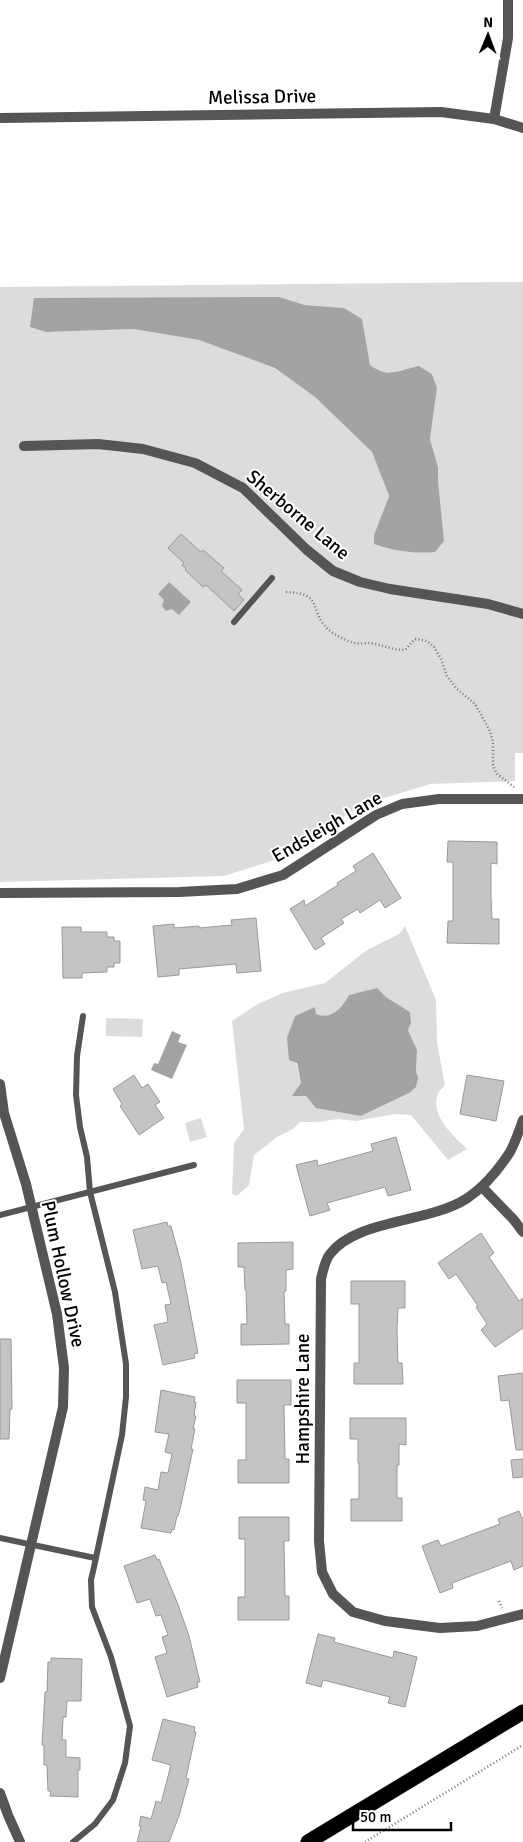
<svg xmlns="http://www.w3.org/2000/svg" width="523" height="1842" viewBox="0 0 523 1842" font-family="Signika,sans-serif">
<rect width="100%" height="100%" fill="#fff"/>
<path fill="#dcdcdc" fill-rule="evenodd" d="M523,282V753H515V781L430,784L362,805L284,857L224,876L0,882V287ZM279,297L305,305L344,308L361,319L370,365C389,379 398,370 419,366L432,374L437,388L430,439L438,467V482L374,535L389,496L372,452L315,397L275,368L199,340L133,329L46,332L30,327Z
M405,926L436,1000L437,1043L445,1085C443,1087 439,1091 438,1094C429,1115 454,1136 467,1149L448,1160L411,1115L395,1114L356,1121L338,1119L319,1122H300L293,1129L277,1137L254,1155L249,1185L237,1196L232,1194L234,1143L244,1129L232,1021L258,1004L283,993L325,983L367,950L399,934ZM377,989L386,997L410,1012L408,1030L417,1050L416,1072L409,1093L361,1116L306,1096C298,1076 288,1037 295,1016L315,1007L316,1014C332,1020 342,1008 350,995Z
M106,1018L143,1019L142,1037L106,1036Z
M201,1118L207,1137L190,1142L185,1123Z"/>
<path fill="#a3a3a3" d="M279,297L305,305L344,308L362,319L370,365C389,379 398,370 419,366L432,374L437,388L430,439L438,467V482L444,541L435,552C414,554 395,551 374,544V535L389,496L372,452L315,397L275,368L199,340L133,329L46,332L30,327L34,298Z
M169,582L191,602L179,615L172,609L166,611L162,606L164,600L158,594Z
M377,988L386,997L410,1012L411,1023L408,1030L417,1050L416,1072L418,1078L416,1087L409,1093L361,1116L316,1108L306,1096H292L301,1083L297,1063L289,1060L287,1038L295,1016L315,1007L316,1014C332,1020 342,1008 349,995Z
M172,1031L181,1035L178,1042L187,1045L172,1079L151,1070L154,1063L158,1064Z"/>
<path fill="#c4c4c4" stroke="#999" d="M181,534L201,552L203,550L224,568L221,571L242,590L238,594L244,600L234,611L206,585L203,587L185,570L186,569L182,565L184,563L168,548Z
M448,841L497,842V864L491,863V898L492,919H499V944L447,943L448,921H453V862H447Z
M373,853L401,898L385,908L380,900L360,913L358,909L341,919L344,923L321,938L325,944L315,950L290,909L304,900L305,906L338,885L337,883L356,871L353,866Z
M256,918L261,971L237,973L236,964L179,969V975L158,977L153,926L174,924V928L199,926V928L232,925L231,920Z
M62,927H81V932H107V937H114V941H120V963H114V967H107V972L82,973V978H63Z
M134,1075L142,1088L148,1084L160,1102L155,1105L164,1118L139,1135L120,1106L122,1104L113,1089Z
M467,1075L504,1081L496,1121L460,1114Z
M396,1137L411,1190L388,1196L385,1187L327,1203L330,1210L310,1216L296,1165L317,1160L318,1166L373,1151L371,1144Z
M167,1222L168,1226H171L181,1263L198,1353L194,1354L195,1358L163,1365L154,1325L168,1322L165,1305L171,1304L166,1282L162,1283L158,1266L142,1269L133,1230Z
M481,1233L494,1253L489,1257L519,1301L523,1298V1328L495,1347L481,1330L487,1324L476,1307L478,1306L456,1274L449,1279L438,1263Z
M293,1242V1269L286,1270V1291H284L285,1324H289V1344L241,1345V1324H247L246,1290H245L244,1267H238V1243Z
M351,1281H405V1308H398L397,1329L398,1363H402L403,1384H354V1363H359V1304H351Z
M0,1339H11L12,1409H10L9,1439H0Z
M523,1373V1450H516L509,1400L501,1401L498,1376Z
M237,1380H291V1405H284L285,1459H289V1483H238V1460H246V1403H237Z
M161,1390L195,1397L194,1402H196L194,1416H196L193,1429H195L191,1449H193L181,1505L178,1516H177L174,1530L172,1529L171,1533L141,1528L146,1501L143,1500L145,1487L158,1490L161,1472L168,1473L172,1454L165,1452L169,1434L155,1432Z
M350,1418H406V1445L399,1444V1465H397V1498H402V1521H351V1499H359V1463H358V1439H350Z
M523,1459V1477L513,1478L511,1460Z
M519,1511L523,1520V1566L514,1570L511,1561L452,1583L453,1588L440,1593L422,1546L438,1540L441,1546L500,1524L498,1519Z
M239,1517H289V1541H284L285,1596H289V1620H238V1597H245V1539H239Z
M155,1555L157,1560L159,1559L177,1602L189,1636L200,1682H197L198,1687L167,1697L155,1657L167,1653L162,1637L168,1635L161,1615L156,1616L150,1599L137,1603L124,1566Z
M318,1634L335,1638L334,1642L393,1658L394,1651L417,1657L405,1707L388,1703L390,1697L323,1680L321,1687L306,1683Z
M51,1658L82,1659L81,1701H67L66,1717H63L62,1740H66V1757L80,1758V1770H78V1797L50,1796L51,1791H48L47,1765H44V1746L42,1745L45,1692H47L48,1662H51Z
M163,1719L195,1727L194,1732H196L186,1778L189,1779L179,1816L169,1842H137L141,1827L139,1826L141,1816L151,1819L156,1801L161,1803L171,1765L152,1760Z"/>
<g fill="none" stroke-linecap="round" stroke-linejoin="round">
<g stroke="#dbdbdb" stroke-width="16">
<path id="highway" d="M308,1842L523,1712"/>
</g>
<path stroke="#777" stroke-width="2.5" stroke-dasharray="1 2.5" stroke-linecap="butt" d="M286,592C324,593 308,610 328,629C334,635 347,641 355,643C360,644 366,643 371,643C383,645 392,650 405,650L415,639L427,641L434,647L441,659L447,676L457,689L475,704L490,731L493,742V765L496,773L514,787
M499,1601L502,1608
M365,1842L523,1745"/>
<path stroke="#555" stroke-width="6" d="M234,622L272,578
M0,1215L194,1165
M0,1538L95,1558
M73,1842L95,1824L113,1800L125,1763L130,1726L111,1657L92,1607L91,1580L94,1567L122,1435L126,1397V1364L115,1292L90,1192L87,1157L80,1127L76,1095L77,1056L83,1016"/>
<path stroke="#555" stroke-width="10" d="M0,118L441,112L494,119L523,128
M494,119L508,38V0
M24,446L98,444L143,449L195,463L243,488L307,550L333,571L360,582L390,589L488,604L523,614
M0,893L179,892L237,889L283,875L376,815L402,804L439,799H523
M0,1084L4,1113L26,1184L57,1314L64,1368L63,1407L0,1678
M523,1120C519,1131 515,1143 510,1152C499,1169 483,1188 466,1199C428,1223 357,1219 330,1254C325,1260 323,1271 321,1279L319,1541L322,1572L333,1594L353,1612L385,1621L440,1628L477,1626L523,1614
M482,1187L514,1220L523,1232
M0,1793L8,1815L20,1842"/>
<use href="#highway" stroke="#000" stroke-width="15"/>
</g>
<g text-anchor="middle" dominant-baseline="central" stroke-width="4" stroke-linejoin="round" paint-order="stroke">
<g font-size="19" fill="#000" stroke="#fff">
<text transform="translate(262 97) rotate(-1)">Melissa Drive</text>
<text transform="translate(298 515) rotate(40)">Sherborne Lane</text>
<text transform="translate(327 827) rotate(-30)">Endsleigh Lane</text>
<text transform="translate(63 1274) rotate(78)">Plum Hollow Drive</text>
<text transform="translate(303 1399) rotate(-90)">Hampshire Lane</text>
</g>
</g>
<g transform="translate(488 35) rotate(1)" stroke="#ffffff" stroke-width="4" paint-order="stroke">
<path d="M0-4L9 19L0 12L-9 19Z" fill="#000000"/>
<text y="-8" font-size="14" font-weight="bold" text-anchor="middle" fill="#000000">N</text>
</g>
<path d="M353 1822v8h98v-8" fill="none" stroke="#000000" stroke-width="2.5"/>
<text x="360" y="1822" font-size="15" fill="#000000" stroke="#ffffff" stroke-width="4" paint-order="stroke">50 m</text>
</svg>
